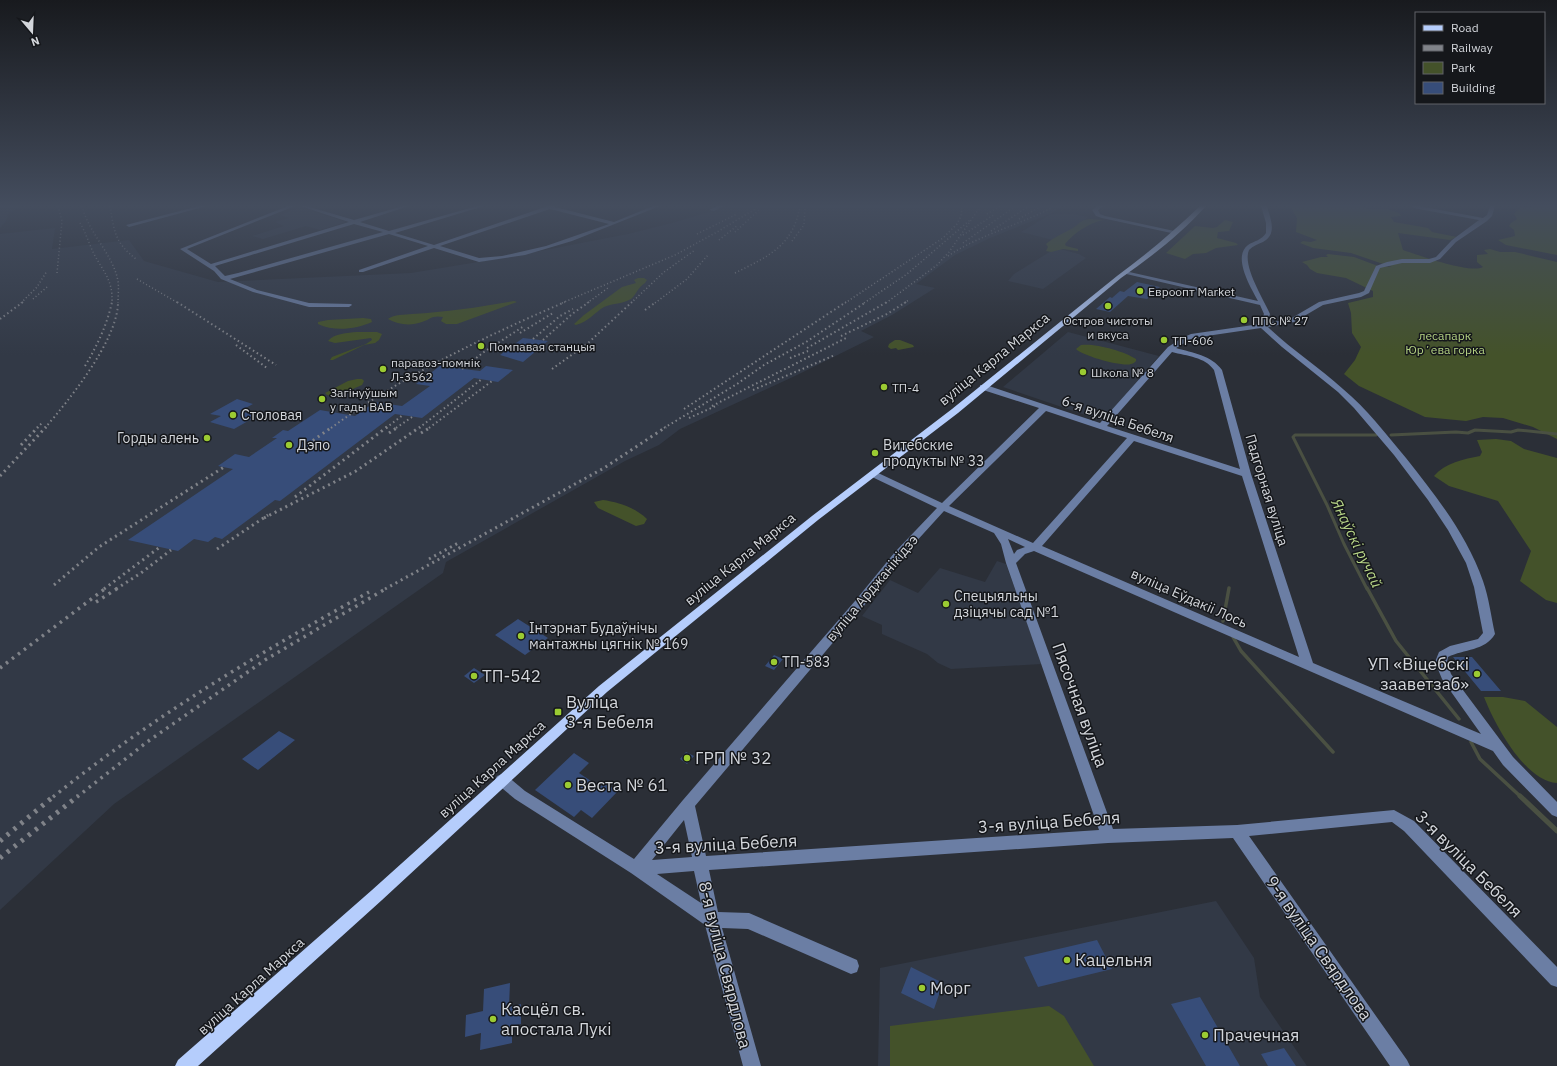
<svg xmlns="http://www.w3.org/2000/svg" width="1557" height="1066" viewBox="0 0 1557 1066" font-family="'IBM Plex Sans',sans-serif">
<rect width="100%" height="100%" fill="#2b2f37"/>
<path fill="#323946" d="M0,206H20L8,214L6,221L0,228Z
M729,206H1062L1052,213L990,238L955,255L916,284L935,288L892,315L861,331L874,337L795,376L680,429L659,445L625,461L446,562L443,573L114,804L0,910V234L55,228L52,249L129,240L144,261L218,282L411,273L514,256L628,234L672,223Z
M300,207L346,222L320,230L306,226L263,239L252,236L284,226L275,222L289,218L280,215Z
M1051,214H1073L1088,217L1057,241L1021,232Z
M1056,248L1079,254L1086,258L1043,289L1008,281L1014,274Z
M1068,332L1159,356L1103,421L1003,387Z
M997,561L1006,564L1042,664L951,669L938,663L927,654L882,634V625L862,616L890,580L918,593L940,568L985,582Z
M1216,901L1254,958L1260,997L1307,1066H878L880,968Z"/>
<path fill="#44522a" d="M1290,206H1358L1369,209H1387L1399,213L1401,216L1391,217L1394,222L1428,228L1432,232L1457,237L1450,240L1398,233L1403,250C1418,255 1470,274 1483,267L1477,262V255L1488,254L1484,250L1490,249L1500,252H1515L1557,262V439L1533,427L1503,418L1483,417L1466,421L1425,417L1359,386L1344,374L1355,360L1361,347L1352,333L1351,313L1348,303L1373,297V291L1346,278L1317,273L1310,269L1307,265L1302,262L1321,257H1328L1326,255L1328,254L1354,257L1378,266L1392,267L1351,253L1313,248L1300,243L1303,241L1311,242L1317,240L1296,232L1297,218Z
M1533,206H1557V255L1506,245L1498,240L1515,236L1514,230L1509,226L1511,223L1517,219L1514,214L1519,208H1530Z
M1089,219L1103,220C1089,223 1074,233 1065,244L1066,246L1078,249V251L1063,249L1051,252L1046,251L1048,247L1046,244C1054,237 1064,233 1073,228C1081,223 1078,221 1089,219Z
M1225,220L1233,222L1229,231L1218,232L1217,238L1236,243L1238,245L1216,248L1206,253L1193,254L1185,259L1166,253L1195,226L1213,228L1217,227Z
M638,278H644L647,280L645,283C637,288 637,294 631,299C623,304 613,303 604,307C594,313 588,322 576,325L574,324L584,315L622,287L636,283L634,280Z
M514,301L517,302L457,324H446L441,321L443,317C432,315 431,319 422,322C411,326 398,325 388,319C394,314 405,315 412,314C447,312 480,307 514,301Z
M363,318L371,319L372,322C356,329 335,332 318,324V322L328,320Z
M357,332H377L382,334L379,340L375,343L364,345L333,360H330L332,357L366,344L372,340L371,338L335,343L328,341C335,333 347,333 357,332Z
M895,340H900L913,345L914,347L898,350L896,348L891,349L888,347L889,344Z
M1081,345C1095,343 1124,351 1136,359V361C1134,363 1134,363 1131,364C1122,367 1083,356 1076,349Z
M357,379H362L364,381L362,385C351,389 339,399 327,395L325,393L348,381Z
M1496,439L1511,441L1524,449L1557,458V603L1546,600L1520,581L1531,551L1498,501L1449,486L1434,476C1445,463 1464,459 1480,456L1482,452L1477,440Z
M603,500C618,502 636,508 647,519L644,524L636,526L598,508L594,502Z
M1484,697H1503L1525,701L1557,727V783C1525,782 1494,723 1484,697Z
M1049,1006L1064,1016L1094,1066H890V1026Z"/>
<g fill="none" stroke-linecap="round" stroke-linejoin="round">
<path stroke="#4a5042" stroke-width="3" d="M1391,435L1456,432L1468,433L1475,430L1511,432L1518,430L1557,434
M1367,589L1344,544L1327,505L1293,437L1295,435H1376"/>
<path stroke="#4a5042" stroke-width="3.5" d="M1367,588L1396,641L1459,719
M1223,621L1229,588
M1233,637L1241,651L1333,752
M1471,742L1480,759L1521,797"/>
<path stroke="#4a5042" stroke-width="5" d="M1520,796L1557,831"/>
</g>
<path fill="#374d79" d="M1137,282L1160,287L1147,299L1128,296L1110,312L1096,309L1110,297L1112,298L1120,291L1124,292Z
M523,338L548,341L523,362L500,355Z
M448,360L462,362L455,368L480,371L486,366L513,370L498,382L474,378L422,418L395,414L280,501L275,500L222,539L215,537L208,542L194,539L178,551L128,540L233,469L218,466L235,454L249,457L277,438H272L283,430L288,431L320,410L355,416L375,402L402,406L430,386L416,384Z
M237,399L253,404L240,411L257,416L234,429L210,422L221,416L210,414Z
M518,619L548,638L525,655L495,635Z
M774,655L783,659L774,670L765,666Z
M1453,657H1472L1501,691H1481Z
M474,668L485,675L474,683L464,676Z
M279,731L295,740L258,770L242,759Z
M686,752L694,756L687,764L680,759Z
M574,753L589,763L579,773L600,787L604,783L618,791L592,818L581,810L574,817L535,790Z
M1097,940L1112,969L1038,987L1024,957Z
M911,967L943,983L934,1009L901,993Z
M510,983L509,1007L521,1004V1024L512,1026V1043L480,1050L481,1033L465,1037L466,1015L483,1011L484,989Z
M1200,997L1240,1066H1206L1171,1004Z
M1284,1048L1296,1066H1268L1261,1054Z"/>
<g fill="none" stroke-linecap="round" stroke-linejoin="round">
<path fill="#6b7ea4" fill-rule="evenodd" d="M199,206H207L129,227L126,225Z
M288,206H295L187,249L211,264L349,222L300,206H306L354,220L403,206H409L360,222L389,231L477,206H484L395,233L434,245L545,207L546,206H556L555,207L614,222L653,206H660L572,241L525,255L479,262L434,248L363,272H359V270L428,246L389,234L230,279L257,290L309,303L351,304L352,305L349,307H309L253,292L221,279L214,271L180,249ZM550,209L609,224L546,246L502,256L479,258L440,246ZM354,224L383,232L238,273L225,276L215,266Z
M717,206H724L714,211L709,210Z
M1098,206H1103L1098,210L1100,214L1105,216L1179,232L1176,234L1102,218L1096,216L1092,210Z
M1261,206H1267C1270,218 1278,234 1263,242C1258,244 1253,246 1249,250C1242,266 1264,300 1270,314L1267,323L1290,319L1319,302L1359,293L1364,291L1376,266L1387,262L1402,259H1429L1436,257L1452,240L1479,220L1413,208L1411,206H1419L1483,218L1487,215L1490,206H1495L1492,216L1487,221L1456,242L1440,259L1430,263H1402L1380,268L1369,293L1361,297L1323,305L1294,322L1268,327C1292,350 1319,367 1343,389C1367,409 1386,434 1406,458C1436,496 1467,535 1483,581C1489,598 1491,616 1495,634C1485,651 1464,649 1448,657L1447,662L1451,674L1513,757L1557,802V817L1552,815L1503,765L1493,751L1034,551L1025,554L1016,563L1113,829L1237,825L1394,810L1414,821L1557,967V987L1551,985L1404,831L1392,822L1249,836L1407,1060L1410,1066H1390L1233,838L1108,843L709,870L718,912L749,913L857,960L859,966L857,972L851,974L748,929L722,928L761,1066H743L705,925L631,873L515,799L497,784L495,780L497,776L502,774L507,776L525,791L634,859L683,800L855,601L895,552L937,508L870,476L868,474L870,472H876L942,503L1039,408L980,389V385H986L1100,423L1168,347L1182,338L1191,334L1260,324L1264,314L1260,305L1122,273L1125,271L1258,301C1251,288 1232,257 1248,245C1254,241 1262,240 1266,233V223ZM1261,328L1282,347L1338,392L1354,408L1394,455L1428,500L1448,530L1466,563L1474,587L1483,633L1478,639L1450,646L1439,652L1435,662L1442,679L1481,734L1313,663L1251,474L1222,370C1211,355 1193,353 1176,348L1193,338ZM1172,352C1187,356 1205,357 1214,370L1240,469L1107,426ZM1046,411L1127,438L1033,543L949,506ZM1134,441L1242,476L1299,657L1042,546ZM944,511L994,533L1001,544L1006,563L1099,830L706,856L695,806L863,607L903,556ZM1008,539L1025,547L1017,550L1014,554ZM684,820L692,857L652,860ZM694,871L701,903L657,874Z"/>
<path fill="#b5cdfc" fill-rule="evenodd" d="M1200,206H1206C1181,234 1151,257 1121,278L958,413L818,520L607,692L382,900L198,1066H175L178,1060L372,890L599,686L812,516L952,409L1117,276C1147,254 1174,231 1200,206Z"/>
<path stroke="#808389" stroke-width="1.5" stroke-dasharray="1 2.5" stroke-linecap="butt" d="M82,206C89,234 113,254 118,281C119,288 118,296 118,303
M110,206C114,231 115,243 136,259
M987,214L1000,206
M1019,219L1041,206
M80,223C86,233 89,244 94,254C104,273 113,280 112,303
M991,231L1029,206
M735,232L759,210
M697,234L737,214
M963,235L995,214
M719,240L738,225
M792,241L804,225L805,206
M963,243L1016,206
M948,256C981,234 1020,225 1055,206
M57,273L62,221L58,206
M735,273C769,256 793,246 800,206
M137,279L178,303
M33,299L47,287
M21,303L37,287L47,271
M562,303L675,255L717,232L760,206
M587,303L608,288
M631,303L664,272L695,250
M655,303L687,279L708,255
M845,303L943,238L957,224L961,216L962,206
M864,303L907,274L970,220
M886,303L937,265L949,252L978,210L984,206
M904,303L909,300"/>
<path stroke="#808389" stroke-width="2" stroke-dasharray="1.5 3" stroke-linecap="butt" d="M177,302L276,365
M645,310L656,302
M0,319L23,302
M520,333L553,313
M841,336L887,314L906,302
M533,339L560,316L573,309
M543,340L572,314L589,302
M236,345L267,368
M807,348L887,302
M790,358L808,351
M85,366C97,346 107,325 112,302
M462,369L484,352L524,326
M552,369L587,344L632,302
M753,390L835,355
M712,406L848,337
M684,409L846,302
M689,418L718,405
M37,428L42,423
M45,428C69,400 118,340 118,302
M331,428C402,376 484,337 565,302
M386,428L403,415
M396,428L412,417
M419,428L482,379
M429,428L492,381
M664,428L737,384L764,365L806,342L866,302"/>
<path stroke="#808389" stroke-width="3" stroke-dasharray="2 4" stroke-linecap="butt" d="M389,433L398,427
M421,433L431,427
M308,444L332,427
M21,445L38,427
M0,476L46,427
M295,497L387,427
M264,518L356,471L420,427
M217,549L268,515
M429,559L460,542
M54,585L99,547L224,467
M104,589L160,547
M116,589L141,573L171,550
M385,589L604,468L666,427"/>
<path stroke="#808389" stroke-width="3.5" stroke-dasharray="2.5 5" stroke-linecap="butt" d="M96,602L118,588
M0,668L106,588
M53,797C151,718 259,653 369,592
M77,797L147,742L265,660L387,588"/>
<path stroke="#808389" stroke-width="5" stroke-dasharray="3 6" stroke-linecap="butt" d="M0,841L54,796
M0,858L78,796"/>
</g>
<linearGradient id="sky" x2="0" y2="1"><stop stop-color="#181a1e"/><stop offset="0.58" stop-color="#444d5e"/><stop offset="1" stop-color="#444d5e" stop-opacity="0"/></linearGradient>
<rect width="1557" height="355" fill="url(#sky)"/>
<g fill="#9bcb32" stroke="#15171b" stroke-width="1.5">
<circle cx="1140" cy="291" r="4"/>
<circle cx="1108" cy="306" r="4"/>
<circle cx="1244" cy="320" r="4"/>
<circle cx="1164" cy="340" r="4"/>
<circle cx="481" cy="346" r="4"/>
<circle cx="383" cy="369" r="4"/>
<circle cx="1083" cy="372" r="4"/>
<circle cx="884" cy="387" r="4"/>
<circle cx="322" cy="399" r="4"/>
<circle cx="233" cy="415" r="4"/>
<circle cx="207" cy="438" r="4"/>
<circle cx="289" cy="445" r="4"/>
<circle cx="875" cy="453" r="4"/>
<circle cx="946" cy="604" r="4"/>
<circle cx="521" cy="636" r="4"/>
<circle cx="774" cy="662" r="4"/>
<circle cx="1477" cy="674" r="4"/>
<circle cx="474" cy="676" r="4"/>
<rect x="554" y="708" width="8" height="8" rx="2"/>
<circle cx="687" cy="758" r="4"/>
<circle cx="568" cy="785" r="4"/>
<circle cx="1067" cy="960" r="4"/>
<circle cx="922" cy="988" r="4"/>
<circle cx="493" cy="1019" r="4"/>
<circle cx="1205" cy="1035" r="4"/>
</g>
<g text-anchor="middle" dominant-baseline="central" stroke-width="3" stroke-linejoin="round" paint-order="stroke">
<g font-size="12" fill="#d3d6db" stroke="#15171b" text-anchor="start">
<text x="1148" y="291">Евроопт Market</text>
<text x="1108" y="320" text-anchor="middle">Остров чистоты<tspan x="1108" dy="14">и вкуса</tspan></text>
<text x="1252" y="320">ППС № 27</text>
<text x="1172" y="340">ТП-606</text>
<text x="489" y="346">Помпавая станцыя</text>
<text x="391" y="362">паравоз-помнік<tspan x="391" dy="14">Л-3562</tspan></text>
<text x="1091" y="372">Школа № 8</text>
<text x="892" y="387">ТП-4</text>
<text x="330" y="392">Загінуўшым<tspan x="330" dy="14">у гады ВАВ</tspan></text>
</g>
<g font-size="12" fill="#b4d283" stroke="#15171b">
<text x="1445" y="335">лесапарк<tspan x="1445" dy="14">Юрʼева горка</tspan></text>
</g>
<g font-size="14" fill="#d3d6db" stroke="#15171b">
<text transform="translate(994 359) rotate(-39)">вуліца Карла Маркса</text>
<text transform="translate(1118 419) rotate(19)">6-я вуліца Бебеля</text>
<text transform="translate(1267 490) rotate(73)">Падгорная вуліца</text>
<text transform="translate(740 559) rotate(-39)">вуліца Карла Маркса</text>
<text transform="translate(872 588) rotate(-50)">вуліца Арджанікідзэ</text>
<text transform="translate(1189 598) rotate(24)">вуліца Еўдакіі Лось</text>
<text transform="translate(492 769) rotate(-42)">вуліца Карла Маркса</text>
<text transform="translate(251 986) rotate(-42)">вуліца Карла Маркса</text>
</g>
<g font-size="14" fill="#d3d6db" stroke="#15171b" text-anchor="start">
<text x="241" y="415">Столовая</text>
<text x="199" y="438" text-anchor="end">Горды алень</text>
<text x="297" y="445">Дэпо</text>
<text x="883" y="445">Витебские<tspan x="883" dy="16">продукты № 33</tspan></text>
<text x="954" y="596">Спецыяльны<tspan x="954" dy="16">дзіцячы сад №1</tspan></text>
<text x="529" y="628">Інтэрнат Будаўнічы<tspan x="529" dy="16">мантажны цягнік № 169</tspan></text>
<text x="782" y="662">ТП-583</text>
</g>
<g font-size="15" font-style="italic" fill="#bad889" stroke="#15171b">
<text transform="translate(1357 543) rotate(64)">Янаўскі ручай</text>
</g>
<g font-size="17" fill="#d3d6db" stroke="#15171b" text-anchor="start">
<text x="1469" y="664" text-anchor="end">УП «Віцебскі<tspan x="1469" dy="20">зааветзаб»</tspan></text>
<text x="482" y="676">ТП-542</text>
<text x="566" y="702">Вуліца<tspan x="566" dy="20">3-я Бебеля</tspan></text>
<text x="695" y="758">ГРП № 32</text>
<text x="576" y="785">Веста № 61</text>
<text x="1075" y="960">Кацельня</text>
<text x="930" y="988">Морг</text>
<text x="501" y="1009">Касцёл св.<tspan x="501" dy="20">апостала Лукі</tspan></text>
<text x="1213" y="1035">Прачечная</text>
</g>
<g font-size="17" fill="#d3d6db" stroke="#15171b">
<text transform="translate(1080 705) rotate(70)">Пясочная вуліца</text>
<text transform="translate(1049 822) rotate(-4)">3-я вуліца Бебеля</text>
<text transform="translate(726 844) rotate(-3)">3-я вуліца Бебеля</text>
<text transform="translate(1469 864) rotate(45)">3-я вуліца Бебеля</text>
<text transform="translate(1319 948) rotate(55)">9-я вуліца Свярдлова</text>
<text transform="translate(725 965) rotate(76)">8-я вуліца Свярдлова</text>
</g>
</g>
<rect x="1415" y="12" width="130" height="92" fill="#15171b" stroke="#616368"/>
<rect x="1423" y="25" width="20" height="6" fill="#b5cdfc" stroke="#616368"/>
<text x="1451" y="32" font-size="12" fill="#d3d6db">Road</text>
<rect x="1423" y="45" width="20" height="6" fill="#808389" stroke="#616368"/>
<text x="1451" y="52" font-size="12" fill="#d3d6db">Railway</text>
<rect x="1423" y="62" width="20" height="12" fill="#44522a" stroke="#616368"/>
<text x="1451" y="72" font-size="12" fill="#d3d6db">Park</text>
<rect x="1423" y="82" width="20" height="12" fill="#374d79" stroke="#616368"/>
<text x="1451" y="92" font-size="12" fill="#d3d6db">Building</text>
<g transform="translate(32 32) rotate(161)" stroke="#15171b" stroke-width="3" paint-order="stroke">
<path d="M0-3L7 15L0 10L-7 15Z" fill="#d3d6db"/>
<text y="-6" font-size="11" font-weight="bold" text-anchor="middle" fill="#d3d6db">N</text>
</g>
</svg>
